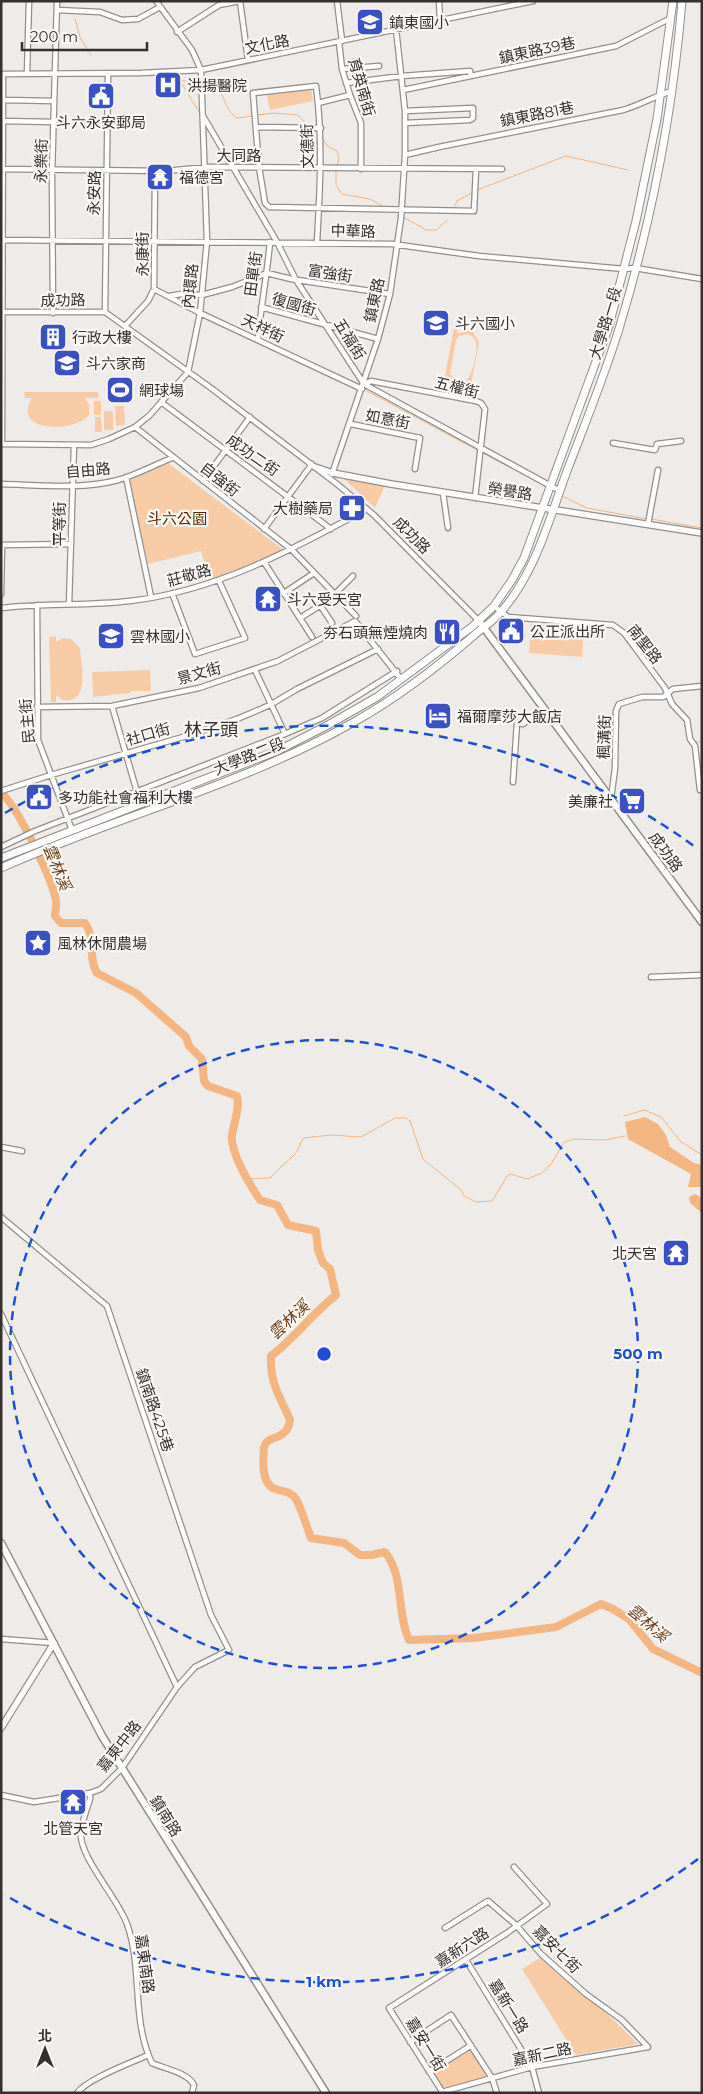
<svg xmlns="http://www.w3.org/2000/svg" width="703" height="2094" viewBox="0 0 703 2094" font-family="Montserrat,'Noto Sans TC',sans-serif">
<rect width="100%" height="100%" fill="#eeebe8"/>
<path fill="#f8cba7" fill-rule="evenodd" d="M311,88L313,101L270,110L266,93Z
M455,322L458,323L457,333L467,331L473,332L479,342L471,385C462,391 456,391 448,383L447,388L443,387ZM468,334C472,336 475,338 476,343C478,350 472,378 465,382L458,383L450,374L456,340L459,336Z
M115,377H125V404L115,403Z
M24,392H98L99,398H85L89,405V415C76,433 10,433 32,398H25Z
M94,401H101V415H94Z
M115,406H124L125,425L116,426Z
M104,411H113V430H104Z
M95,417H101L102,432H95Z
M168,463L286,552L210,580L201,551L148,564L129,481Z
M342,477L386,483L375,508Z
M531,624L584,628L582,657L529,653Z
M56,636V642L63,638L71,639L80,648C81,663 91,705 63,700L56,695V702H51L49,637Z
M150,670L151,691H131L130,693L93,697L92,672Z
M546,1954L638,2044L576,2055L522,1969Z
M470,2049L488,2076L443,2089L432,2073Z"/>
<path fill="#f3b582" d="M645,1117L658,1124L666,1135L670,1147L694,1163L702,1165V1187H688L691,1174L628,1139L625,1122Z
M695,1194L702,1198V1213L690,1203L689,1197Z"/>
<g fill="none" stroke-linecap="round" stroke-linejoin="round">
<path stroke="#f3b582" stroke-width="1" d="M75,19L80,37L91,55
M176,74L201,115
M181,80L199,84
M203,85C232,91 218,105 237,118L252,116
M258,115L274,113L298,115L308,126
M310,129L318,132
M322,137L327,146L337,151L339,158L337,166
M336,170V185L342,194L370,199L386,208
M477,190L566,156L628,170
M455,206L457,201L473,192
M403,217L426,230H436L448,220
M328,332L360,384
M363,387L367,391L479,451
M483,453L548,488
M562,496L587,508L647,519
M651,519L702,528
M695,742H702
M624,1116L644,1110L661,1117L681,1142L702,1155
M248,1179L270,1178C278,1169 286,1163 294,1155C299,1151 299,1143 304,1138L331,1135L361,1137L395,1118H406L410,1121L423,1159L461,1190L464,1196L476,1202L492,1201L507,1176L510,1174L527,1179L542,1173L552,1163L564,1142L574,1139L605,1140L625,1136"/>
<path stroke="#f3b582" stroke-width="8" d="M1,793C17,805 53,881 56,901C57,905 55,911 55,916L61,923H85C97,941 87,955 97,973L136,993L186,1037L189,1046L202,1059L204,1081L208,1086L237,1096C240,1109 234,1122 232,1135C230,1152 250,1185 260,1200L277,1205L288,1225L316,1231L318,1250L323,1263L330,1269L336,1295C312,1314 295,1338 271,1356C270,1385 280,1396 290,1420C287,1443 266,1433 264,1448C263,1460 261,1484 275,1489C283,1492 291,1491 296,1499C302,1510 306,1525 311,1538L344,1543L360,1555H371L385,1552C405,1577 396,1612 409,1640L474,1638L556,1627L601,1604L613,1609L629,1619L653,1649L702,1673"/>
<g stroke="#928e8c" stroke-width="7">
<path id="minor" d="M240,1L248,60
M337,1L342,41
M439,1L440,19
M57,10L100,12L122,20L138,19L160,7
M177,32L219,5L240,1
M339,42L342,69L350,95L361,123V169
M342,69L379,66
M1,74L141,73L201,70L533,1
M27,74L29,1
M346,83L402,76L470,71L471,76
M403,90L616,46L671,18
M3,100L54,101
M318,103L350,95
M405,111L473,108V118L470,120L405,123
M203,116L277,242L296,280L364,384L560,491
M2,121L54,122
M256,127L321,128
M405,155L439,147L623,110C640,105 655,96 672,91
M1,169L165,171L208,167L502,169
M1,240L392,244L479,256L624,269L635,268L702,279
M317,242C320,190 323,138 316,86L253,93L259,167L265,203L269,207L474,211L476,169
M154,289L200,313L362,389
M169,296L181,294L202,295L232,287L267,273L291,279L390,294
M261,307L378,339
M1,312H105L211,388L337,484L375,516L479,621
M105,312L108,74
M53,313L52,175L57,1
M125,326L148,301L154,289L155,171
M258,339C261,306 267,275 270,242
M364,384L371,381L476,401L481,403L485,409L475,498
M161,402L331,529
M351,424L420,438L415,469
M135,427L292,550L356,616
M613,443L655,450L657,444L681,441
M1,444L91,445L109,439L135,427L149,416L188,372L200,313L207,241L201,70L192,50L156,1
M2,444L3,74
M332,474L378,339L390,294L401,218L405,155V111L396,29
M126,477L151,597
M203,481L250,417
M1,484C39,485 81,490 118,480C136,475 154,465 172,458
M443,493L448,528
M648,524L658,470
M264,529L312,464
M1,545L71,544
M264,562L312,637
M172,593L195,654L245,638L219,581
M284,593L314,573
M1,594L2,545
M69,604L74,445
M37,605L38,740L72,830
M320,605L332,623
M494,606L508,617L613,625L624,633L665,688L672,704L687,720L690,739L695,746L700,790
M1,608C44,603 88,606 130,601C216,591 292,550 367,509
M300,618L329,600L353,576
M255,670L285,734
M112,706L137,792
M37,707L112,706L199,688L278,661L355,621L401,679
M513,782L517,723L523,724L544,709
M1,791L51,775L190,735L237,719L270,705L297,689L378,649
M611,799L615,768L616,711L619,704L642,697H663L673,689L702,686
M1,847L35,831L285,734L322,718L397,671
M651,977L702,975
M1,1147L22,1151
M1,1217L107,1306L211,1615L229,1650L195,1667L177,1687L122,1768L101,1789L90,1793L34,1802L1,1795
M1,1314L177,1687
M1,1639L54,1643
M90,1793V1799C87,1809 82,1821 81,1832C78,1856 118,1898 127,1924C143,1968 131,2020 152,2063C165,2069 187,2072 194,2085L192,2093
M445,1928L488,1901L516,1925L541,1954L586,1994L622,2020L648,2047
M466,1960L532,2067L539,2093
M410,2042L451,2015L492,2078L497,2093
M429,2072L470,2046
M442,2092L532,2067L648,2047
M77,2093C87,2079 131,2063 148,2055
M443,2093L389,2008L507,1933L547,1904L514,1867"/>
</g>
<g stroke="#928e8c" stroke-width="8">
<path id="tertiary" d="M315,467L333,473L391,484L702,533
M1,1728L54,1643"/>
</g>
<g stroke="#928e8c" stroke-width="9">
<path id="secondary" d="M479,621L702,922
M1,1543L102,1736L326,2093"/>
</g>
<g stroke="#928e8c" stroke-width="9">
<path id="primary" d="M1,858L277,751L328,725L377,697L473,626L494,606L512,580L524,558L609,326L636,221L657,119L673,1
M1,868C117,816 243,785 354,722C397,698 436,668 472,637C481,629 492,622 500,613C535,574 549,520 567,471C585,424 604,377 619,329C651,223 673,111 682,1"/>
</g>
<use href="#minor" stroke="#fff" stroke-width="4.5"/>
<use href="#tertiary" stroke="#fff" stroke-width="5.5"/>
<use href="#secondary" stroke="#fff" stroke-width="6"/>
<use href="#primary" stroke="#fff" stroke-width="7"/>
</g>
<g fill="none" stroke="#1d4ed8" stroke-width="2.5" stroke-dasharray="9 6">
<circle cx="324" cy="1354" r="314"/>
<path d="M698 1859A628 628 0 0 1 5 1895M5 813A628 628 0 0 1 698 849"/>
</g>
<defs>
<g id="school-square" transform="scale(1.4375)"><rect x="-9" y="-9" width="18" height="18" rx="4" fill="#3a50c3" stroke="#fcf8f5"/><path d="M0-5L7-2L0 1L-7-2ZM-4 1L0 2.5L4 1V4Q0 6-4 4Z" fill="#fff"/></g>
<g id="hospital-square" transform="scale(1.4375)"><rect x="-9" y="-9" width="18" height="18" rx="4" fill="#3a50c3" stroke="#fcf8f5"/><path d="M-5-5h3v3.5h4V-5h3V5h-3V1.5h-4V5h-3Z" fill="#fff"/></g>
<g id="civic-square" transform="scale(1.4375)"><rect x="-9" y="-9" width="18" height="18" rx="4" fill="#3a50c3" stroke="#fcf8f5"/><path d="M-.6-6.5H3V-4.5H.6V-3L4-1V1h2V6H-6V1h2V-1L-.6-3ZM-1.2 2.5V6h2.4V2.5Z" fill="#fff"/></g>
<g id="temple-square" transform="scale(1.4375)"><rect x="-9" y="-9" width="18" height="18" rx="4" fill="#3a50c3" stroke="#fcf8f5"/><path d="M0-6L5-2H3V0L6.5 2.5H4V6H1.5V3h-3V6H-4V2.5H-6.5L-3 0V-2H-5Z" fill="#fff"/></g>
<g id="building-square" transform="scale(1.4375)"><rect x="-9" y="-9" width="18" height="18" rx="4" fill="#3a50c3" stroke="#fcf8f5"/><path d="M-4-6H4V6H1V3H-1V6H-4ZM-2.5-4.3h1.7v1.8h-1.7ZM.8-4.3h1.7v1.8H.8ZM-2.5-1h1.7V.8h-1.7ZM.8-1h1.7V.8H.8Z" fill="#fff"/></g>
<g id="stadium-square" transform="scale(1.4375)"><rect x="-9" y="-9" width="18" height="18" rx="4" fill="#3a50c3" stroke="#fcf8f5"/><path d="M0-5a6.5 5 0 1 0 0 10a6.5 5 0 1 0 0-10ZM-3.5-1.8h7v3.6h-7Z" fill="#fff"/></g>
<g id="pharmacy-square" transform="scale(1.4375)"><rect x="-9" y="-9" width="18" height="18" rx="4" fill="#3a50c3" stroke="#fcf8f5"/><path d="M-2-6h4v4h4v4h-4v4h-4v-4h-4v-4h4Z" fill="#fff"/></g>
<g id="restaurant-square" transform="scale(1.4375)"><rect x="-9" y="-9" width="18" height="18" rx="4" fill="#3a50c3" stroke="#fcf8f5"/><path d="M-5-6h1v4h1v-4h1v4h1v-4h1v5L-1.5 .5V6h-2V.5L-5-1ZM5-6V6H3V1.5H1.5Q1.5-4 5-6Z" fill="#fff"/></g>
<g id="hotel-square" transform="scale(1.4375)"><rect x="-9" y="-9" width="18" height="18" rx="4" fill="#3a50c3" stroke="#fcf8f5"/><path d="M-6-4.5h1.5V1H6V5H4.5V3h-9V5H-6ZM-4 0a1.8 1.8 0 1 1 3.6 0ZM.5 0V-2.5h3Q6-2.5 6 0Z" fill="#fff"/></g>
<g id="supermarket-square" transform="scale(1.4375)"><rect x="-9" y="-9" width="18" height="18" rx="4" fill="#3a50c3" stroke="#fcf8f5"/><path d="M-6-5.5h2.5l.6 2H6L4.5 2H-2.5L-4.4-4H-6ZM-1.5 3.2a1.3 1.3 0 1 0 .1 0ZM3 3.2a1.3 1.3 0 1 0 .1 0Z" fill="#fff"/></g>
<g id="sight-square" transform="scale(1.4375)"><rect x="-9" y="-9" width="18" height="18" rx="4" fill="#3a50c3" stroke="#fcf8f5"/><path d="M0-6L1.8-2.2L6-1.7L2.9 1.2L3.7 5.4L0 3.3L-3.7 5.4L-2.9 1.2L-6-1.7L-1.8-2.2Z" fill="#fff"/></g>
</defs>
<g fill-rule="evenodd">
<use href="#school-square" x="370" y="22"/>
<use href="#hospital-square" x="168" y="85"/>
<use href="#civic-square" x="101" y="96"/>
<use href="#temple-square" x="160" y="177"/>
<use href="#school-square" x="436" y="323"/>
<use href="#building-square" x="53" y="337"/>
<use href="#school-square" x="67" y="363"/>
<use href="#stadium-square" x="120" y="390"/>
<use href="#pharmacy-square" x="352" y="508"/>
<use href="#temple-square" x="268" y="599"/>
<use href="#civic-square" x="511" y="631"/>
<use href="#restaurant-square" x="447" y="632"/>
<use href="#school-square" x="111" y="636"/>
<use href="#hotel-square" x="438" y="716"/>
<use href="#civic-square" x="39" y="797"/>
<use href="#supermarket-square" x="632" y="801"/>
<use href="#sight-square" x="38" y="943"/>
<use href="#temple-square" x="676" y="1253"/>
<use href="#temple-square" x="73" y="1802"/>
</g>
<g text-anchor="middle" dominant-baseline="central" stroke-width="4.5" stroke-linejoin="round" paint-order="stroke">
<g font-size="15" fill="#333231" stroke="#fcf8f5" text-anchor="start">
<text x="389" y="22">鎮東國小</text>
<text x="187" y="85">洪揚醫院</text>
<text x="101" y="122" text-anchor="middle">斗六永安郵局</text>
<text x="179" y="177">福德宮</text>
<text x="455" y="323">斗六國小</text>
<text x="72" y="337">行政大樓</text>
<text x="86" y="363">斗六家商</text>
<text x="139" y="390">網球場</text>
<text x="333" y="508" text-anchor="end">大樹藥局</text>
<text x="287" y="599">斗六受天宮</text>
<text x="530" y="631">公正派出所</text>
<text x="428" y="632" text-anchor="end">夯石頭無煙燒肉</text>
<text x="130" y="636">雲林國小</text>
<text x="457" y="716">福爾摩莎大飯店</text>
<text x="58" y="797">多功能社會福利大樓</text>
<text x="613" y="801" text-anchor="end">美廉社</text>
<text x="57" y="943">風林休閒農場</text>
<text x="657" y="1253" text-anchor="end">北天宮</text>
<text x="73" y="1828" text-anchor="middle">北管天宮</text>
</g>
<g font-size="15" fill="#333231" stroke="#fcf8f5">
<text transform="translate(267 44) rotate(-11)">文化路</text>
<text transform="translate(537 50) rotate(-12)">鎮東路39巷</text>
<text transform="translate(362 87) rotate(74)">育英南街</text>
<text transform="translate(537 114) rotate(-11)">鎮東路81巷</text>
<text transform="translate(307 146) rotate(-91)">文德街</text>
<text x="239" y="155">大同路</text>
<text transform="translate(41 161) rotate(-89)">永樂街</text>
<text transform="translate(94 193) rotate(-89)">永安路</text>
<text transform="translate(353 231) rotate(1)">中華路</text>
<text transform="translate(142 254) rotate(-90)">永康街</text>
<text transform="translate(330 273) rotate(9)">富強街</text>
<text transform="translate(253 274) rotate(-82)">田單街</text>
<text transform="translate(190 286) rotate(-84)">內環路</text>
<text transform="translate(63 300) rotate(-1)">成功路</text>
<text transform="translate(374 300) rotate(-78)">鎮東路</text>
<text transform="translate(294 304) rotate(16)">復國街</text>
<text transform="translate(605 323) rotate(-73)">大學路一段</text>
<text transform="translate(263 328) rotate(25)">天祥街</text>
<text transform="translate(350 339) rotate(58)">五福街</text>
<text transform="translate(457 387) rotate(14)">五權街</text>
<text transform="translate(388 419) rotate(11)">如意街</text>
<text transform="translate(253 455) rotate(35)">成功二街</text>
<text transform="translate(88 470) rotate(-5)">自由路</text>
<text transform="translate(220 479) rotate(38)">自強街</text>
<text transform="translate(510 491) rotate(9)">榮譽路</text>
<text transform="translate(59 524) rotate(-90)">平等街</text>
<text transform="translate(412 535) rotate(45)">成功路</text>
<text transform="translate(189 575) rotate(-15)">莊敬路</text>
<text transform="translate(645 644) rotate(52)">南聖路</text>
<text transform="translate(199 673) rotate(-15)">景文街</text>
<text transform="translate(27 721) rotate(-95)">民主街</text>
<text transform="translate(148 734) rotate(-16)">社口街</text>
<text transform="translate(604 737) rotate(-88)">楓溝街</text>
<text transform="translate(249 756) rotate(-22)">大學路二段</text>
<text transform="translate(666 852) rotate(54)">成功路</text>
<text transform="translate(155 1410) rotate(71)">鎮南路425巷</text>
<text transform="translate(119 1746) rotate(-52)">嘉東中路</text>
<text transform="translate(166 1816) rotate(58)">鎮南路</text>
<text transform="translate(462 1947) rotate(-33)">嘉新六路</text>
<text transform="translate(557 1949) rotate(45)">嘉安七街</text>
<text transform="translate(145 1964) rotate(82)">嘉東南路</text>
<text transform="translate(509 2006) rotate(58)">嘉新一路</text>
<text transform="translate(426 2044) rotate(58)">嘉安一街</text>
<text transform="translate(542 2054) rotate(-12)">嘉新二路</text>
</g>
<g font-size="15" fill="#502900" stroke="#fcf8f5">
<text x="177" y="518">斗六公園</text>
</g>
<g font-size="16" font-style="italic" fill="#683f1a" stroke="#fcf8f5">
<text transform="translate(57 867) rotate(68)">雲林溪</text>
<text transform="translate(289 1320) rotate(-43)">雲林溪</text>
<text transform="translate(648 1623) rotate(41)">雲林溪</text>
</g>
<g font-size="18" fill="#333231" stroke="#fcf8f5">
<text x="211" y="730">林子頭</text>
</g>
</g>
<circle cx="324" cy="1354" r="8" fill="#1d4ed8" stroke="#fcf8f5" stroke-width="2.5"/>
<g font-size="15" text-anchor="middle" font-weight="bold" fill="#1d4ed8" stroke="#fcf8f5" stroke-width="4.5" stroke-linejoin="round" paint-order="stroke">
<text x="638" y="1359">500 m</text>
<text x="324" y="1987">1 km</text>
</g>
<rect width="703" height="2094" fill="none" stroke="#333231" stroke-width="5"/>
<g transform="translate(45 2049)" stroke="#fcf8f5" stroke-width="4" paint-order="stroke">
<path d="M0-4L9 19L0 12L-9 19Z" fill="#333231"/>
<text y="-8" font-size="14" font-weight="bold" text-anchor="middle" fill="#333231">北</text>
</g>
<path d="M22 42v8h125v-8" fill="none" stroke="#333231" stroke-width="2.5"/>
<text x="30" y="42" font-size="15" fill="#333231" stroke="#fcf8f5" stroke-width="4" paint-order="stroke">200 m</text>
</svg>
